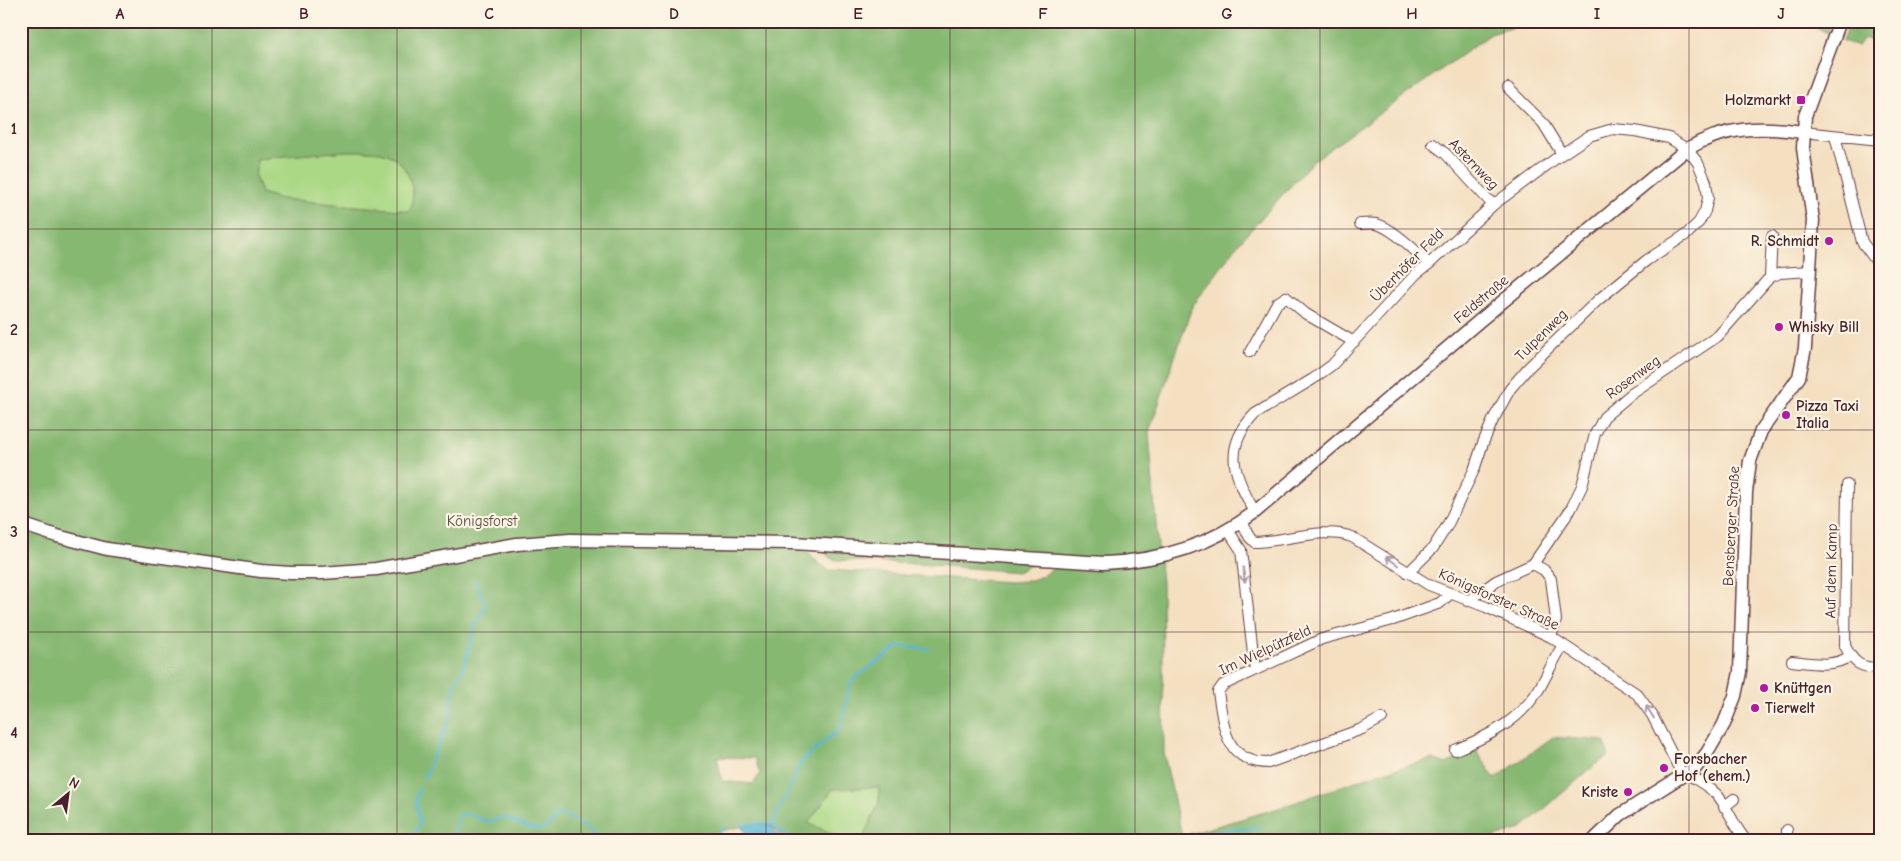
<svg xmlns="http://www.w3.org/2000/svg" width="1901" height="861" viewBox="0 0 1901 861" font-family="'Comic Neue',sans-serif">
<rect width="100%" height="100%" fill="#fcf5e5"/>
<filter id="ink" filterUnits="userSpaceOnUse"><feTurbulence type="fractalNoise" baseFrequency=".02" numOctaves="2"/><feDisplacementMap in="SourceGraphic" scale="10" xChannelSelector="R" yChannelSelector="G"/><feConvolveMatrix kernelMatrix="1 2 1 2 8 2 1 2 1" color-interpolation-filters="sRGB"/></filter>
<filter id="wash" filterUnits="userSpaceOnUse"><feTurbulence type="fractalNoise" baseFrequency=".0096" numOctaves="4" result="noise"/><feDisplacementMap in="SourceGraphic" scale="20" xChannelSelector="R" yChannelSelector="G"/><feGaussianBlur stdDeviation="1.12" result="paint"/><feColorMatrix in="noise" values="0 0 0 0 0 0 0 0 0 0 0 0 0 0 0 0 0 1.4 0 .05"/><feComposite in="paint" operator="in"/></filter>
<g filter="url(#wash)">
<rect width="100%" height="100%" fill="#f4dfc1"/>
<path fill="#aad885" stroke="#7a7c58" d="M345,151C358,151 372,150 384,153C407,159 419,191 410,211L281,199L261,193L255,177L257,160L274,157Z
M879,787V803L862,840H846L808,823L833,789Z"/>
<path fill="#87b872" stroke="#686c4e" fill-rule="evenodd" d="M21,21H1534L1491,34L1313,161L1238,244L1192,307L1149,432L1157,537L1162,582L1164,754L1182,836L1279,808L1379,773L1433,759L1446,764L1476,750L1495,779L1553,737L1604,741L1609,756L1596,764L1521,829L1485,840H862L879,803V787L833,789L808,823L846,840H786L771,825L757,824L692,836V840H21ZM345,151C358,151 372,150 384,153C407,159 419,191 409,211L281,199L261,193L255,177L257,160L274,157ZM801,547L821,549L830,558L837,560L934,565L1017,572L1035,563L1056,565C1040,580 1032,581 1010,582L829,570L821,565ZM717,757L755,758L760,774L753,784L722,781Z
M1805,21H1831L1827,33Z
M1848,21H1880V44L1864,38L1858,46L1843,41Z"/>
<path fill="#57b7d6" stroke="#506b80" d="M757,824L771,826L782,840H749L742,827Z"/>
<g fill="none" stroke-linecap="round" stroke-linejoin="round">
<path stroke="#57b7d6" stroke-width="2.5" d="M424,778L449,720L451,698L455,683L464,667L476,622L482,614L486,604L474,580
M772,824L802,761L840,728L851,681L899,646L930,649
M742,825L757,823L772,824L791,840
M411,840L420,824L416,800L419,788
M448,840C456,834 456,824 458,815C475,810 484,829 502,817C523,822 541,843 557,815L561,814L583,825L602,840
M632,840L641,837L646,840
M712,840L726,826
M1193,840L1197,834L1235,829L1261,827"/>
</g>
</g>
<g filter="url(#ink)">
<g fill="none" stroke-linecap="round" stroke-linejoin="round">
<g stroke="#643c42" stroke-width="12">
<path id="minor" d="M1508,88L1543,123L1562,154
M1803,132L1880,140
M1835,136L1862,242L1880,266
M1433,144L1446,154L1493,205
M1360,224C1365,224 1371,223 1376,224C1391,227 1418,253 1429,264
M1770,277L1772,236
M1250,352L1277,303L1286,297L1306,314L1354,342
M1847,485L1845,646C1854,664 1861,668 1880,668
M1255,512C1234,476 1222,448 1255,414L1313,379L1332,365L1416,274L1429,264L1493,205L1562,154L1589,136L1613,129L1635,131L1669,138L1687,149L1698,163L1706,182L1708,198L1705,211L1699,222L1687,234L1647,260L1598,300L1528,368L1510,389L1493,420L1483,443L1474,470L1447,526L1433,548L1408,573
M1243,521C1245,529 1247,536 1254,542C1283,542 1325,526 1352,537L1429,585L1486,607L1551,637L1637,694L1652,715L1683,776
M1228,530L1241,550L1255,670
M1533,564L1544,570L1551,579L1556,620L1551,637
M1468,601L1496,581L1533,564L1571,509L1582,486L1595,434L1604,417L1630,395L1718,336L1770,277L1780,273L1810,271
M1792,661C1812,663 1833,668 1850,656
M1382,718L1362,729L1268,763C1224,762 1224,726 1218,692L1223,685L1322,639L1393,620L1440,603L1450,594
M1455,750C1487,737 1520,721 1539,689C1547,675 1554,659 1563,645
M1688,774C1698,781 1711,787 1719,797C1729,810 1734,827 1746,840
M1724,807L1734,799
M1787,830V840"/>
</g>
<g stroke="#643c42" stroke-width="15">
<path id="major" d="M21,524L57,536L107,549L261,571L291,573H322L376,569L517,544L570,540L793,543L1104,563C1159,561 1210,546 1255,512L1478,322L1687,149C1726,126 1760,126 1803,132
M1594,840L1620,815L1696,767L1707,753L1724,724L1735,696L1740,672L1746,492L1750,461L1761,431L1799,377L1805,348L1813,220L1803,148L1805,116L1840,21"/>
</g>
<use href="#minor" stroke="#fff" stroke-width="10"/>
<use href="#major" stroke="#fff" stroke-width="12"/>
</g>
<defs><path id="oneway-shaft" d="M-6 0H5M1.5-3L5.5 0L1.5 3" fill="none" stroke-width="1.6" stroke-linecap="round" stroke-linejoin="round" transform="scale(1.25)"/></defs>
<g stroke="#ae9aa0">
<use href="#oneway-shaft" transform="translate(1392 561) rotate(-145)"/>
<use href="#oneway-shaft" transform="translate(1244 575) rotate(83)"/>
<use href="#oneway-shaft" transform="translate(1650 712) rotate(-122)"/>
</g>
</g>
<path fill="none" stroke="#4a1f2b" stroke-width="1" stroke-opacity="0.55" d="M212,21V840M397,21V840M581,21V840M766,21V840M950,21V840M1135,21V840M1320,21V840M1504,21V840M1689,21V840M21,229H1880M21,430H1880M21,632H1880"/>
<g fill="#b5179e" stroke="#fcf5e5" stroke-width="2">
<rect x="1796" y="95" width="10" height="10" rx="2.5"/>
<circle cx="1829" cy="241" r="5"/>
<circle cx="1779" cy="327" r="5"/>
<circle cx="1786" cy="415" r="5"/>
<circle cx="1764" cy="688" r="5"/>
<circle cx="1755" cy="708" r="5"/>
<circle cx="1664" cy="768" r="5"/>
<circle cx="1628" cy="792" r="5"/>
</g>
<g text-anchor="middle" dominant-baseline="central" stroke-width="4.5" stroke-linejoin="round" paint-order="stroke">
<g font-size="15" font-weight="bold" fill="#4a1f2b" stroke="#fcf5e5" text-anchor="start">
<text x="1791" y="100" text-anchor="end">Holzmarkt</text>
<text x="1819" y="241" text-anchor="end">R. Schmidt</text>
<text x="1789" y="327">Whisky Bill</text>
<text x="1796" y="406">Pizza Taxi<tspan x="1796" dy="17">Italia</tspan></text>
<text x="1774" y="688">Knüttgen</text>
<text x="1765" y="708">Tierwelt</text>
<text x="1674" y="759">Forsbacher<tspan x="1674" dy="17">Hof (ehem.)</tspan></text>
<text x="1618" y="792" text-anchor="end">Kriste</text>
</g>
<g font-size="15" fill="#4a1f2b" stroke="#fcf5e5">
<text transform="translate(1474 164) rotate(46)">Asternweg</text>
<text transform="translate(1407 265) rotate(-45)">Überhöfer Feld</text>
<text transform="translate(1481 299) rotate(-40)">Feldstraße</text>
<text transform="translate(1541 335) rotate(-45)">Tulpenweg</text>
<text transform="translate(1633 377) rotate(-36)">Rosenweg</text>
<text transform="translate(1731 526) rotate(-87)">Bensberger Straße</text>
<text transform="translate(1831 571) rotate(-89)">Auf dem Kamp</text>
<text transform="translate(1499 599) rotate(24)">Königsforster Straße</text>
<text transform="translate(1265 650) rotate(-25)">Im Wielpützfeld</text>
</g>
<g font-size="15" fill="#624d42" stroke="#fcf5e5">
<text x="482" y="521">Königsforst</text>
</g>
</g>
<rect width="1901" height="861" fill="none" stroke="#fcf5e5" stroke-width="55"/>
<g transform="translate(68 794) rotate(29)" stroke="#fcf5e5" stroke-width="4" paint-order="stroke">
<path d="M0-4L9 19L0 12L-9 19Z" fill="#4a1f2b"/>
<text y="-8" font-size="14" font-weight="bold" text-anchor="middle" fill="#4a1f2b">N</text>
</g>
<rect x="28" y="28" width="1846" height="806" fill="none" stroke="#4a1f2b" stroke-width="2"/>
<g font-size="16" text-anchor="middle" font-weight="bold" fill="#4a1f2b">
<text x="120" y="19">A</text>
<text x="304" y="19">B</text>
<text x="489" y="19">C</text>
<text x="674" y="19">D</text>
<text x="858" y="19">E</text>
<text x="1043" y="19">F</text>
<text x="1227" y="19">G</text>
<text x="1412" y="19">H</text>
<text x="1597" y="19">I</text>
<text x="1781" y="19">J</text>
<text x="14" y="134">1</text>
<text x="14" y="335">2</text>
<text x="14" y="537">3</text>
<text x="14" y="738">4</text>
</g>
</svg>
